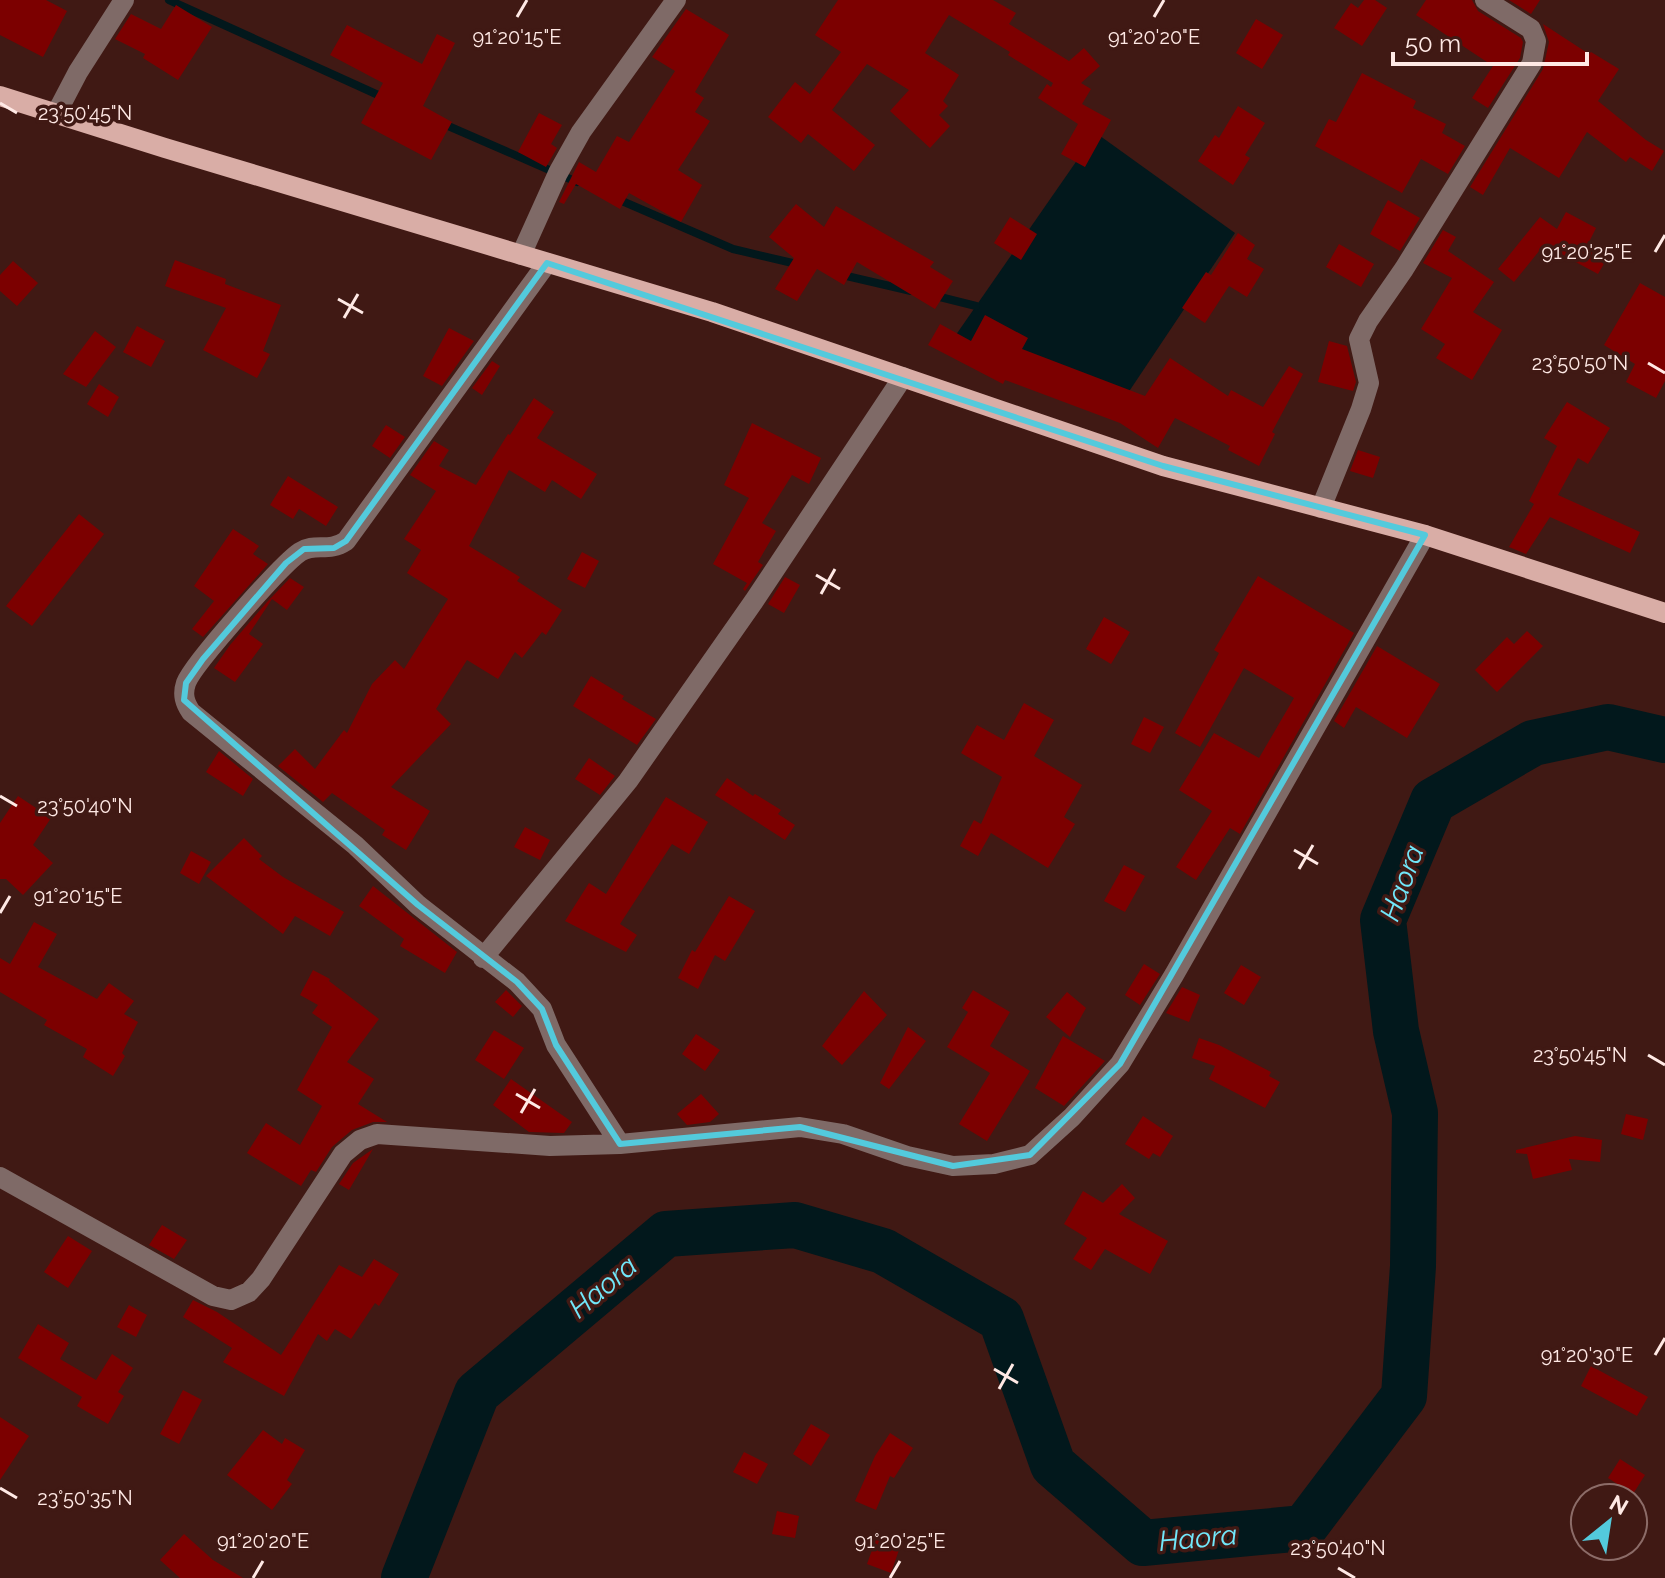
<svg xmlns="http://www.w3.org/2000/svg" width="1665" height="1578" viewBox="0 0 1665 1578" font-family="Raleway,sans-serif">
<rect width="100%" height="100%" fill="#401914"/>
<path fill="#02181c" d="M1096,133L1235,233L1122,402L951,342Z"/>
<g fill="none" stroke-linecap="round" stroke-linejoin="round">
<path stroke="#02181c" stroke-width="8" d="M169,0L387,99
M439,122L577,182
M615,198L733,249L801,265
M838,274L911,291
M932,295L976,306"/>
<path stroke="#02181c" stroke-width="46" d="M404,1578L477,1393L666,1234L795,1225L883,1251L1001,1319L1053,1465L1143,1543L1304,1528L1404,1396L1413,1266L1415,1113L1396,1031L1383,920L1433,801L1533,743L1608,727L1665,740"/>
</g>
<path fill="#7c0000" d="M0,0H46L67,11L43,57L0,35Z
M838,0H993L1016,13L1009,24L1069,61L1084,48L1100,66L1081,83L1091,89L1082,104L1111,120L1085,167L1061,154L1078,124L1038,98L1047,84L1051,87L1053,83L1008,55L1010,52L949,15L925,53L959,75L943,101L948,106L939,115L950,126L930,148L890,111L909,90L867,64L832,110L875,145L854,171L808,134L801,143L768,117L795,82L810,94L841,52L815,35Z
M1364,0H1375L1387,8L1362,46L1334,28L1351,3L1358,8Z
M1426,0H1472L1478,11L1521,38L1523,42L1520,58L1488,108L1472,98L1493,66L1416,15Z
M1509,0H1540L1531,14Z
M176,5L212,27L178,80L143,58L145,54L115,39L131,14L161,29Z
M686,9L729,35L695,92L704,98L695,112L710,121L678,170L702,185L681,222L629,193L620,209L576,184L564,204L559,202L579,162L596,172L617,136L629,142L675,71L652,57Z
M1256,19L1283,35L1262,69L1236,53Z
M1543,24L1589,54L1591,52L1619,69L1598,101L1646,140L1664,151L1652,171L1630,157L1626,162L1587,132L1559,178L1510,148L1483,195L1470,187L1543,69L1549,42Z
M347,25L422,64L437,34L455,43L423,106L452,122L431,160L361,123L383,83L330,55Z
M1362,73L1416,101L1413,108L1446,124L1442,133L1465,146L1448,174L1421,159L1402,193L1315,146L1329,119L1336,122Z
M1238,106L1265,123L1245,155L1250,158L1233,185L1198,161L1215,135L1219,138Z
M539,113L562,125L551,144L557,148L546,167L518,152Z
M1388,200L1420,218L1400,251L1370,234Z
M796,204L824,227L836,206L934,262L930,267L953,281L935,309L857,262L844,285L817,269L797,301L775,289L794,258L769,237Z
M1566,212L1596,228L1586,248L1605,262L1598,274L1544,245L1514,282L1498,269L1540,217L1557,229Z
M1010,217L1037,234L1021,260L994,243Z
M1443,230L1456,237L1448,251L1494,282L1473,312L1502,330L1472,380L1436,358L1445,344L1421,329L1452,278L1423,263Z
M1238,233L1255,245L1247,259L1264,269L1247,297L1229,286L1205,323L1182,308L1206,272L1211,275Z
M1339,244L1374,264L1361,287L1326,267Z
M175,260L226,279L225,284L281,305L263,351L270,354L257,378L203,350L226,308L165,286Z
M13,261L38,283L17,306L0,291V275Z
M1640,283L1665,297V381L1656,398L1626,382L1635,364L1604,345Z
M985,315L1028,338L1022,349L1145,396L1170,358L1228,396L1231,390L1263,407L1289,366L1303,374L1272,432L1275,434L1259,466L1228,450L1230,446L1175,418L1158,448L1120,423L1005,380L1003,384L928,345L940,324L971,341Z
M137,326L165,341L151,367L123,352Z
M449,328L474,341L442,386L423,376Z
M95,331L116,347L86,387L63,374Z
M1329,341L1347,346L1356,382L1353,391L1318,382Z
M492,361L500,366L482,395L472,388Z
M99,384L119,397L108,417L87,404Z
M534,398L554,412L537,438L597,474L581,499L552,480L545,492L509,470L469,546L520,577L517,581L562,610L546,635L542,632L522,658L515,652L498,679L467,660L436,709L451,724L391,787L430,811L406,850L382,835L385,830L332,793L323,802L278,766L295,749L315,769L344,730L347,733L372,684L395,660L404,669L448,599L407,573L421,550L404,539L436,491L410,475L434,441L449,450L439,466L476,485L508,434L510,435Z
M1567,402L1610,428L1588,464L1578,458L1558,495L1640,532L1630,553L1550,517L1526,554L1509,547L1534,504L1529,501L1557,446L1544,438Z
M752,423L821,458L809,484L792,475L762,523L776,531L758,562L763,565L745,591L743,589L747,583L713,564L749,498L724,485Z
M386,425L405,437L390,458L372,446Z
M1358,450L1380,457L1373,478L1350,471Z
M288,476L338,507L326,526L299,509L293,519L270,505Z
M79,514L104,534L32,626L6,606Z
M233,529L259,546L253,554L268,564L203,637L192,629L214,601L194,586Z
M582,552L599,561L585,588L567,579Z
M1258,576L1354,633L1240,834L1230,828L1196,880L1176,867L1212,811L1179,790L1214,733L1259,758L1294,698L1244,668L1200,747L1175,733L1219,653L1214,650Z
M785,577L800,585L784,613L768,604Z
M290,578L304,587L287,610L272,599L249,634L263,644L235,682L214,668L230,645L267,602Z
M1104,617L1130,632L1111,664L1086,649Z
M1527,631L1543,646L1497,692L1475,670L1507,637L1514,644Z
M1377,646L1440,684L1407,738L1356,707L1344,728L1334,721Z
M591,676L624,696L622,699L656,719L637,745L573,706Z
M1024,703L1054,720L1034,756L1082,785L1064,817L1075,824L1048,868L991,833L978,856L960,846L974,820L981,824L1002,777L961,753L977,725L1004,740Z
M1144,717L1164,727L1150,753L1131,744Z
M219,751L253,779L243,796L206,772Z
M589,758L615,776L600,795L575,779Z
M727,778L753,796L755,794L781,810L778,814L795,825L785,840L715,795Z
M18,796L51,818L33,845L53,863L23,895L6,879H0V823Z
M666,797L708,822L689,854L672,844L620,924L637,935L626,952L565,921L589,883L606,894Z
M525,827L550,840L540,860L514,847Z
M244,838L262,856L259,859L283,877L344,912L330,936L295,916L283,934L206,876Z
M191,851L211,862L199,884L180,873Z
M1124,865L1145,876L1125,912L1104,901Z
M373,886L457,952L445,973L400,946L404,939L359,906Z
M729,896L755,911L725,961L715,955L698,989L678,978L692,950L695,952Z
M34,922L57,934L38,967L97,999L109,983L134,1001L124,1014L138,1022L122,1053L125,1056L113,1076L83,1057L87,1049L44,1025L47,1020L0,992V958L10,964Z
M1144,964L1160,974L1140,1005L1125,995Z
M1241,965L1261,977L1244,1005L1224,993Z
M313,970L330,979L329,981L379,1019L347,1062L374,1079L358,1104L387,1122H373L352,1130L332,1147L316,1172L311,1170L301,1186L247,1153L266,1123L300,1145L322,1106L297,1090L332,1027L312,1013L318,1005L300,995Z
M1182,987L1200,995L1189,1022L1166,1013Z
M506,990L522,1006L513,1017L495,1002Z
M973,990L1010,1012L990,1046L1030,1071L987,1141L959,1124L990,1073L947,1047L968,1012L962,1008Z
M864,991L887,1015L842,1065L822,1046Z
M1067,992L1086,1008L1070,1037L1046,1017Z
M908,1027L926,1041L889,1089L880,1083Z
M494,1030L524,1048L504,1079L475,1060Z
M696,1034L720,1050L705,1071L682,1054Z
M1063,1036L1105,1061L1064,1106L1035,1088Z
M1199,1038L1219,1045L1271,1072L1269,1076L1280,1082L1265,1108L1209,1079L1215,1066L1192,1058Z
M511,1079L572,1122L564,1133L529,1132L493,1105Z
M701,1094L719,1114L710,1122L687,1125L677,1114Z
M1626,1114L1648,1119L1643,1140L1621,1134Z
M1143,1116L1173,1136L1160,1157L1153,1153L1149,1159L1125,1144Z
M1575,1136L1602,1140L1600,1162L1569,1159L1572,1170L1533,1179L1527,1154L1516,1153V1150Z
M373,1149L349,1190L339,1184L353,1163Z
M1122,1184L1135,1198L1119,1214L1168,1241L1150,1274L1105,1249L1091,1270L1073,1259L1087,1238L1064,1224L1083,1191L1103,1203Z
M162,1225L187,1240L174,1259L149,1245Z
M68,1236L92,1251L68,1288L44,1272Z
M374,1259L399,1274L379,1306L375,1303L351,1339L335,1329L327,1341L318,1334L284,1396L223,1362L232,1348L183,1317L193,1300L217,1312L281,1355L339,1265L362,1277Z
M129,1305L147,1315L136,1337L117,1327Z
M38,1324L69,1343L60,1359L96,1380L112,1354L133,1368L118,1392L124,1396L108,1424L77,1406L82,1397L18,1358Z
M1591,1366L1648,1397L1637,1416L1581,1386Z
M183,1390L202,1400L179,1444L160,1434Z
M0,1417L29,1436L0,1480Z
M811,1424L830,1435L811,1466L793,1454Z
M263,1430L282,1444L285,1438L305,1450L287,1480L292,1484L272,1510L227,1475Z
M890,1433L913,1448L894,1478L890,1476L876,1510L855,1501L875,1456Z
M744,1452L768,1464L757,1484L733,1472Z
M1620,1459L1645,1475L1633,1494L1608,1478Z
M777,1511L799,1516L795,1538L772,1534Z
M184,1534L213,1560L243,1578H180L160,1560Z
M876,1539L900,1547L891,1573L867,1564Z"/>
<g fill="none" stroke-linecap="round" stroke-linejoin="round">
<path stroke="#7f6a67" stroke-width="20" d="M56,114L78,72L124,0
M521,255L558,173L581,132L676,0
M547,263L346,541C328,553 315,542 300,552C282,564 193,664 186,683C182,695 185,703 191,712L355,845L418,905L517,982L542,1009L556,1045L620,1144
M1321,508L1361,409L1369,383L1359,339L1368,321L1404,269L1532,63L1536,41L1531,29L1485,0
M483,958L628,781L754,601L903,377
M0,1177L213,1296L231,1300L249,1292L261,1279L343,1154L360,1140L377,1134L550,1146L620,1144L800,1127L843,1134L907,1156L953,1166L994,1164L1030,1155L1072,1117L1120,1064L1174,975L1425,535"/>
<path stroke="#d9ada6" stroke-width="20" d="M0,96L165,148L712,312L1163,466L1425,535L1665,613"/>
</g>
<path fill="none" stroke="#53cadc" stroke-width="6" stroke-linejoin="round" d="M547,263L1163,466L1425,535L1120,1064L1030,1155L953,1166L800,1127L620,1144L556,1045L542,1009L517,982L418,905L184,700L186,683L203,659L286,563L304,549L334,548L346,541Z"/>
<path fill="none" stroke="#ffe9e5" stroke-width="3" d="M517,17L527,0M1154,17L1164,0M0,103L17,113M1655,252L1665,235M338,299L363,313M344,318L358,294M1648,363L1665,373M816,575L840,589M821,594L835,569M0,796L17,806M1294,850L1318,864M1299,869L1313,845M0,913L10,896M1648,1055L1665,1065M516,1094L540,1108M521,1113L535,1089M1655,1355L1665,1338M994,1369L1018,1383M999,1389L1013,1364M0,1488L17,1498M1338,1568L1355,1578M253,1578L263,1561M890,1578L900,1561"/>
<g text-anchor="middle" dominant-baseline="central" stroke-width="7" stroke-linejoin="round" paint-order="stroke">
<g font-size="28" font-style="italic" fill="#71e7fa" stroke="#401914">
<text transform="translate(1402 883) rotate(-70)">Haora</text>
<text transform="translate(603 1287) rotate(-40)">Haora</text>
<text transform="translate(1198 1538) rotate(-5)">Haora</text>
</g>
</g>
<g font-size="20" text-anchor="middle" fill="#ffe9e5" stroke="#401914" stroke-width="7" stroke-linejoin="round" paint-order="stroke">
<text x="517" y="44">91°20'15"E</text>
<text x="1154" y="44">91°20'20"E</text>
<text x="85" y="120">23°50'45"N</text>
<text x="1587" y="259">91°20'25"E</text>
<text x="1580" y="370">23°50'50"N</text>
<text x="85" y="813">23°50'40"N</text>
<text x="78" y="903">91°20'15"E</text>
<text x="1580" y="1062">23°50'45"N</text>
<text x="1587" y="1362">91°20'30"E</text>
<text x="85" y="1505">23°50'35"N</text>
<text x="263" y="1548">91°20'20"E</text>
<text x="900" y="1548">91°20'25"E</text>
<text x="1338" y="1555">23°50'40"N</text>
</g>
<g transform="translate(1609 1522) rotate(30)"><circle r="38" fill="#401914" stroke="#8c6c68" stroke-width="2"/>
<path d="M0-6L14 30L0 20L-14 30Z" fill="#53cadc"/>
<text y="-12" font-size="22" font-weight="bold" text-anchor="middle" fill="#ffe9e5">N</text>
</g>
<path d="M1393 52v12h194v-12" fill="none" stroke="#ffe9e5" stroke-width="4"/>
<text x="1405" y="52" font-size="24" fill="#ffe9e5" stroke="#401914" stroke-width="6" paint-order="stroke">50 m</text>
</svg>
